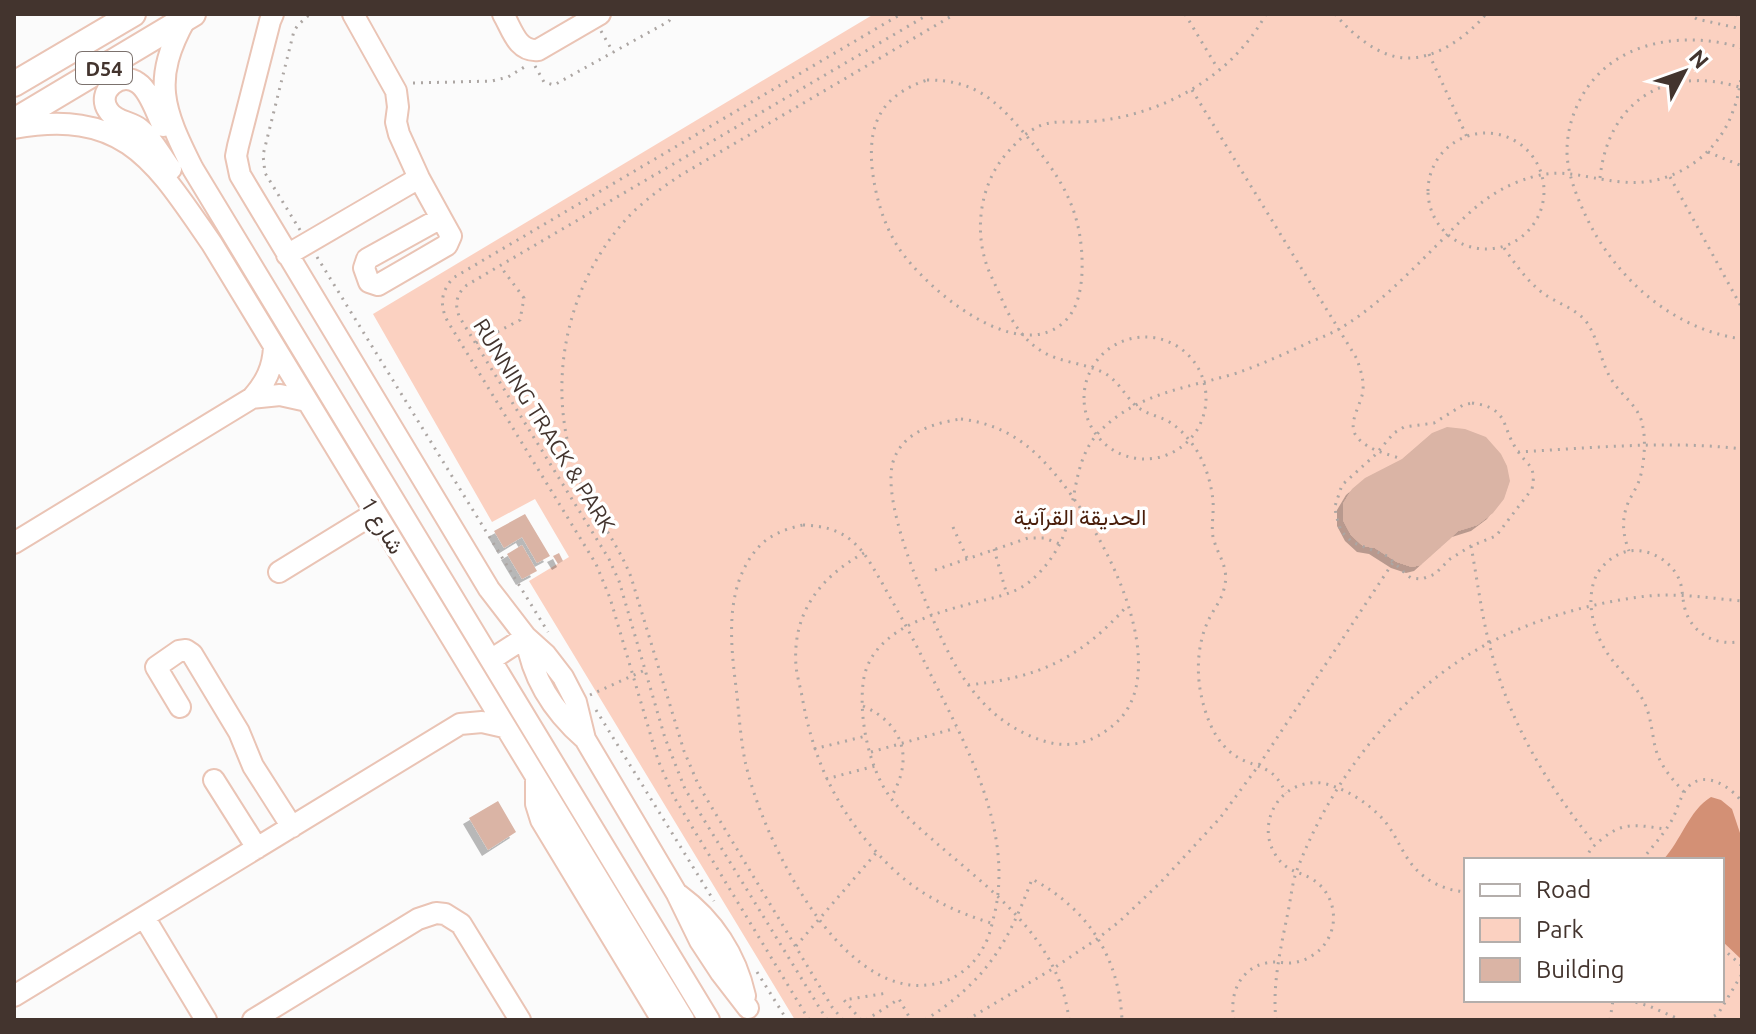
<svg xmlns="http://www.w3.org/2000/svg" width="1756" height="1034" viewBox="0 0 1756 1034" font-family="Ubuntu,Vazirmatn,sans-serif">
<defs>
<filter id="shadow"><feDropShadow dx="-6" dy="6" stdDeviation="0" flood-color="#0004"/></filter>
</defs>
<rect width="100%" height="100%" fill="#fbfbfb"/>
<path fill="#fbd1c1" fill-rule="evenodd" d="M874,14H1742V1020H795L529,581L569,557L535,499L492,522L373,314ZM1466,860H1722V1000H1466Z"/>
<path fill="#d39075" d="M1711,797L1721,800L1732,809L1742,839V960L1722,941V860H1663C1681,841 1689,810 1711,797Z"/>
<path fill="#dab4a5" filter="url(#shadow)" d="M1447,427L1465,429L1486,437L1501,454L1507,466L1510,481L1504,499L1493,513L1477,525L1458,531L1420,565L1412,567L1397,562L1375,548L1363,546L1351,535L1343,520V504L1352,489L1365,478L1402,459L1432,433Z
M525,514L550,556L537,563L522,537L504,548L494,531Z
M522,545L537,571L522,579L507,554Z
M559,553L563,561L558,564L553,556Z
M498,801L516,832L488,850L469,818Z"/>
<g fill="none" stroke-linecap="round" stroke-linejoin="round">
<g stroke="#eac4b5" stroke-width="24">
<path id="minor" d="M273,14L270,21L238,146L236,156L240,175L489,589L526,637L546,655L563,677L576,702L585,739
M353,14L396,91L398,107L396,122L399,134L419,178L441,218
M503,14C512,29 517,52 538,50L600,14
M186,18C151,80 163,109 193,169L709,1020
M163,126C156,113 150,91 138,83C120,70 96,92 108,110C115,122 130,121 140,129C153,139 161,156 171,169
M14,128C126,108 155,162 212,244L684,1020
M441,218L451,236L447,245L378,285L369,282L364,268L367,259Z
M287,255L419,178
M252,398L280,395L307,401
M14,543L252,398C266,382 273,368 274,347
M279,572L375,513
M526,637C532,679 553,711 585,739L677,894L700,941L721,973L748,1008
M492,659L526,637
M180,707L156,667L179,651L186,650L192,654L239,732L253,766L292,827
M536,778V804L541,820L662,1020
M214,780L257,848
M679,895C713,920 736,955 745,996
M144,917L206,1020
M14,996L460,724L482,722L504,727
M253,1020L418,919L436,913L445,914L461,924L520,1020"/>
</g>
<g stroke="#eac4b5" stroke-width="28">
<path id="major" d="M14,84L133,14
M14,121L193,14"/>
</g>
<path stroke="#aca6a3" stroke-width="3" stroke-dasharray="2 6" stroke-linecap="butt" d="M1185,14L1218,69
M1266,14C1234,73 1171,110 1105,120C1057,127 1045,109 1007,153C983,180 975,221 984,256C987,269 994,282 1000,295C1009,317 1021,339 1043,352C1060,362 1082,363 1100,371C1116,377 1123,393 1134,404C1143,413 1155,415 1166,420C1175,425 1183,432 1189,440C1203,456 1211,480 1213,501C1214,513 1211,526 1213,537C1218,557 1230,567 1224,589C1221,601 1213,610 1208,621C1197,645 1196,674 1202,699C1208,724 1219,750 1245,761C1267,770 1274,769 1286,793
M1335,14C1351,33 1377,56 1404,58C1435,60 1467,37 1486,14
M1688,14L1697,19L1742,29
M1736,14L1742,21
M601,31L613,52
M1742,48C1685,30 1612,40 1581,98C1572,114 1567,133 1567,151C1567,171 1575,192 1583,210C1612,275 1670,329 1742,339
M1429,54L1467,137
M535,66L544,82L554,85L664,24L669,21L672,14
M927,80C974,80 995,99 1024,133C1062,178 1084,212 1082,273C1081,291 1077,311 1063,323C1015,365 924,287 898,247C883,223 875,195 872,167C868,121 883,95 927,80Z
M413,83L492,81L508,77L526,66
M1192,90L1357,359C1360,369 1364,379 1363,390C1362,404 1346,424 1357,437C1367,450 1388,454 1402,459
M1428 191a58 58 0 1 1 116 0a58 58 0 1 1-116 0Z
M1708,152L1742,166
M1670,177L1742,308
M1600,178C1608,101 1666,65 1739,87
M300,230L265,173L263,155L294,31L298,25L310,14
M1504,248C1516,265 1527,281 1544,294C1557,303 1574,308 1585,320C1599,338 1600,363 1613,382C1623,397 1640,407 1643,427C1646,442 1644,467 1639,481C1636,489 1631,496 1628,503C1621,520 1623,535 1629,551
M317,257L548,632
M1084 398a61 61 0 1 1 122 0a61 61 0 1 1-122 0Z
M476,343L520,320L524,298L500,266
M1472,403C1510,408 1501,427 1517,450C1527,466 1537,465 1532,489L1496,536L1471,546L1450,559L1435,574L1422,579L1411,578L1407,575L1387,556L1352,542L1341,531L1336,515L1335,506L1342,485L1374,456L1394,433L1404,427L1434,423L1463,405Z
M961,419C985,422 1007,430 1027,446C1083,490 1179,654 1120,719C1107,732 1091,742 1073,744C1056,746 1041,741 1026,734C966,706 942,642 919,585C907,556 884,493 893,462C902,432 934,423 961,419Z
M1518,452C1592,448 1668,440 1742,449
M803,525C822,526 839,529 853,542C866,553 873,568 881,581C896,608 911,634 924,661C961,737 1014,824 995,912C992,923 990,936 984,946C973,968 952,983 927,985C837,995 761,834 745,761C741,740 739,717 737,695C731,648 723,590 756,550C768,535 785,529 803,525Z
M953,527L967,558
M1471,546C1477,578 1481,611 1489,643C1508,720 1546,784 1595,844
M994,549L1007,595
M864,553C820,577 792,613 796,666C797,676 800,686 802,696C814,766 842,821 895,871C922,896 955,912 991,923
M935,570L1028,538H1044L1060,544
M968,685C1038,678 1080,659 1127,606
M590,695L645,670
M863,706C904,724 914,759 891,797
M596,710L714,901
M814,749L866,736
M871,752L956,728
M826,779L875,766
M1684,792C1670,777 1657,762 1654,741C1651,726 1650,713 1643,700C1635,685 1623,674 1613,661C1595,639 1584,603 1596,576C1602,564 1616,553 1629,551C1650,548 1671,561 1679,579C1683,588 1682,599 1685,609C1692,634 1717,647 1742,641
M1586,860C1588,851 1594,845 1602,839C1625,820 1639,826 1666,829
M1642,860C1652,847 1664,834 1672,820C1678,809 1680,795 1689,786C1706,770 1731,787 1742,802
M796,946L877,852
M1722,948L1742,966
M757,972L787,1020
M1628,1000L1649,1006L1681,1020
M809,1020L674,797L658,760L610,598L596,564L448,322C439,305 441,292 453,278L901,14
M827,1020L685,789L665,738L619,581L609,559L460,318C454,305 456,294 467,285L929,14
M843,1020L832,1007L708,801L698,784L684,751L631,577C617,541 591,511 577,474C544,385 566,280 633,212C648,198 664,186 681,175L955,14
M861,1020L844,1000L887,993
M866,1020L899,999L911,1020
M925,1020C985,982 1008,944 1032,879C1088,909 1119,957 1122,1020
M967,1020L1054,968L1097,939L1120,921L1161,882L1220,818L1259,765L1394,561
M1069,1020C1060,942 996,894 941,847C924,832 904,816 890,797C869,768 859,719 863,684C868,633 927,615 969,604C990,598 1010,596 1028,583C1046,569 1061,547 1067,525C1077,492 1075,456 1101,430C1140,392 1188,388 1237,373C1262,364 1287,353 1310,342C1320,338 1330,334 1339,329C1375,308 1406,276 1435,247C1460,222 1481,197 1515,183C1561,164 1578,178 1623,182C1671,187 1717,157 1733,111C1738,99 1740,85 1742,72
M1234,1020C1229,995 1239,969 1266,963C1274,961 1282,963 1290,963C1306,962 1322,952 1329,937C1339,917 1332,891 1312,879C1299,871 1287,872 1277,857C1256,828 1275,787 1310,783C1322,781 1333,786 1345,791C1361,799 1376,810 1387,824C1395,835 1399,845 1406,856C1419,878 1441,890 1466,892
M1276,1020C1272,984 1281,947 1288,912C1291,898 1292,883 1297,870C1332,778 1400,690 1489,643C1535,619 1588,604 1639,597C1674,592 1708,598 1742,601
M1610,1020L1613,1000
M1707,1020L1718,1014L1742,974"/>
<use href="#minor" stroke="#fff" stroke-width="20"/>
<use href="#major" stroke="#fff" stroke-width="24"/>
</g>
<g text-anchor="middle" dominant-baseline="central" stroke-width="7" stroke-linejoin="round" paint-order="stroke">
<rect fill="#fff" stroke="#7b716d" stroke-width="2" x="76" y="52" width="56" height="32" rx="6"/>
<g font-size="20" font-weight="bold" fill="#43342e">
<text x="104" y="68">D54</text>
</g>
<g font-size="22" fill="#43342e" stroke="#fff">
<text transform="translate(545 425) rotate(58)">RUNNING TRACK &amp; PARK</text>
<text transform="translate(383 525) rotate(59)">شارع 1</text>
</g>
<g font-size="22" fill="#491e0b" stroke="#fff">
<text x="1080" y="516">الحديقة القرآنية</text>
</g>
</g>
<rect width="1756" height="1034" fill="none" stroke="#43342e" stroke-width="32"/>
<rect x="1464" y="858" width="260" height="144" fill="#ffffff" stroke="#b4aeab" stroke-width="2"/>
<rect x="1480" y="884" width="40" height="12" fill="#ffffff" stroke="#b4aeab" stroke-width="2"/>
<text x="1536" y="898" font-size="24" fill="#43342e">Road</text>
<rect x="1480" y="918" width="40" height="24" fill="#fbd1c1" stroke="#b4aeab" stroke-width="2"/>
<text x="1536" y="938" font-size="24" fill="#43342e">Park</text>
<rect x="1480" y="958" width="40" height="24" fill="#dab4a5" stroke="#b4aeab" stroke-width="2"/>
<text x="1536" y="978" font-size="24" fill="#43342e">Building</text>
<g transform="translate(1684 72) rotate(49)" stroke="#ffffff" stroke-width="6" paint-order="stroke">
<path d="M0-6L14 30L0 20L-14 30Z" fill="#43342e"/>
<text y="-12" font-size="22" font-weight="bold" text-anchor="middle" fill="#43342e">N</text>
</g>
</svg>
